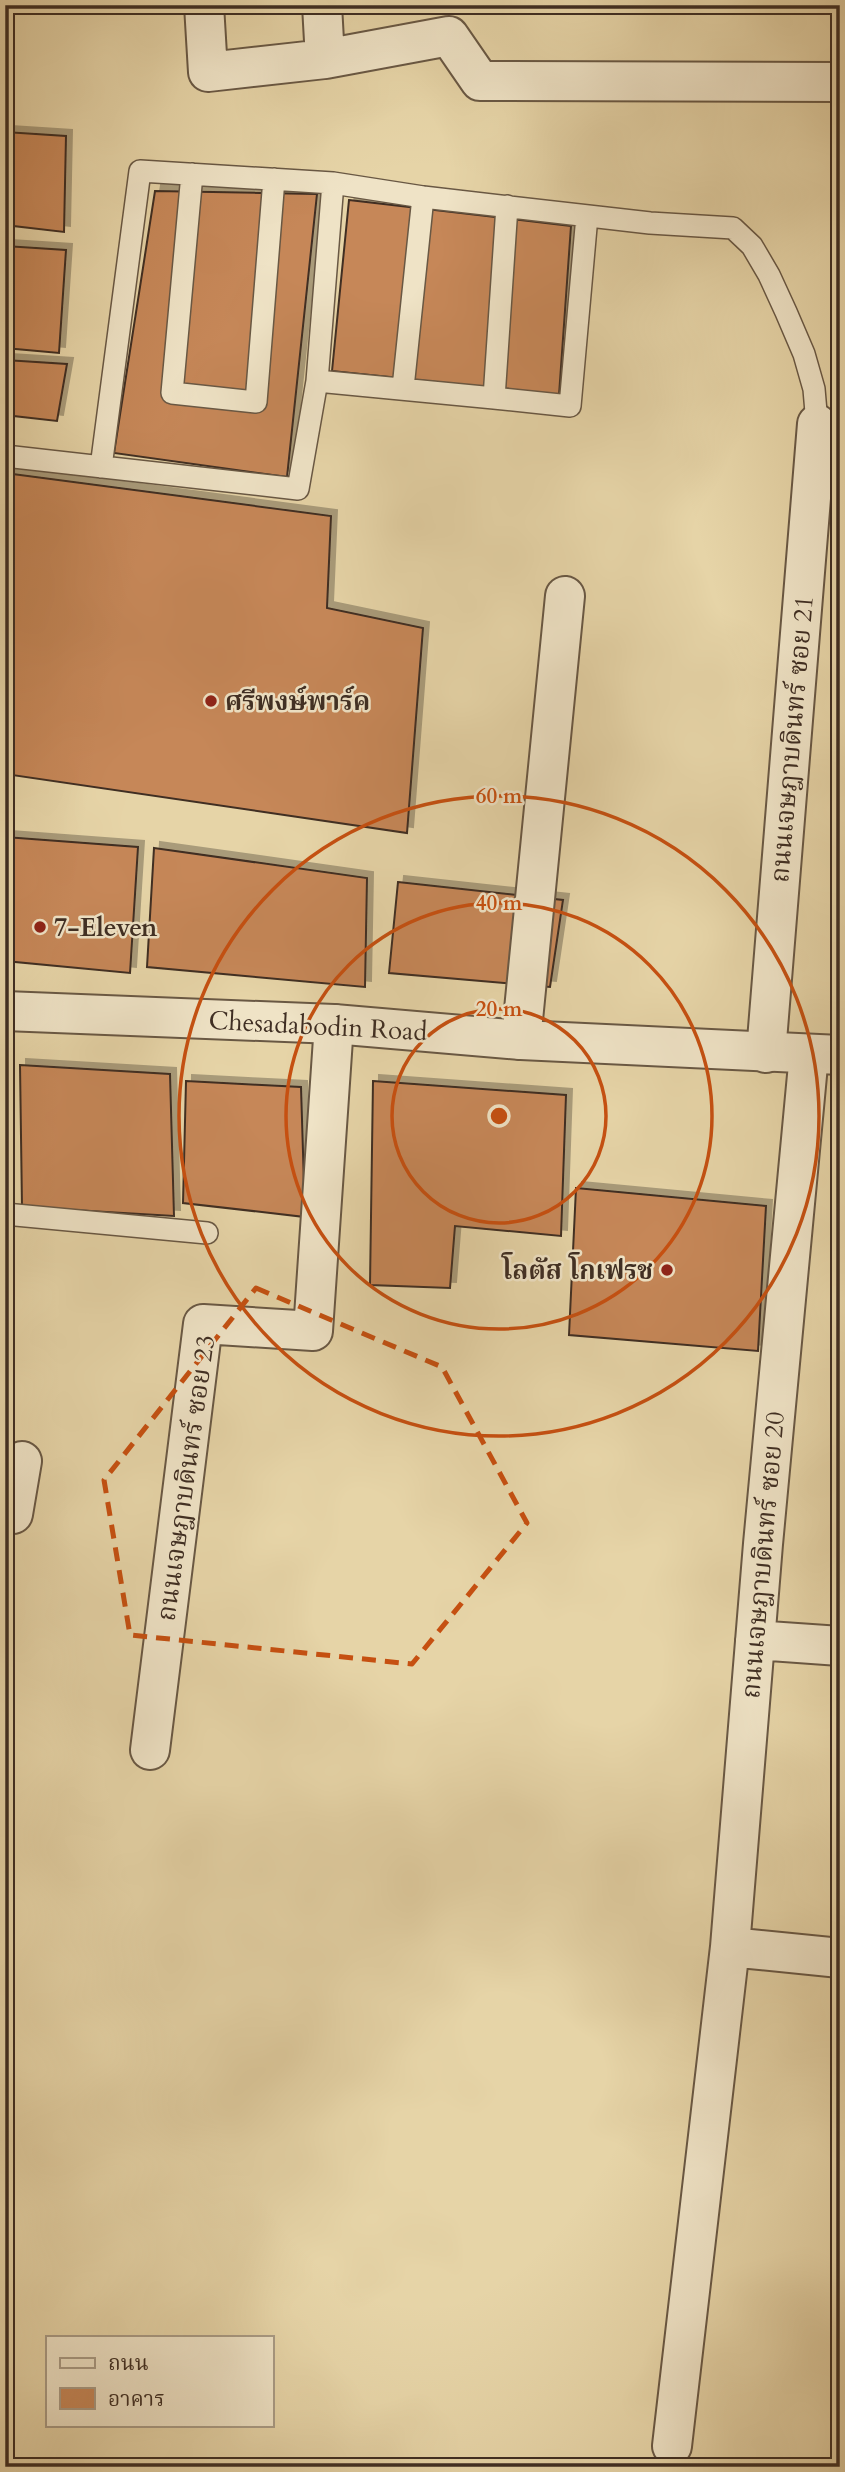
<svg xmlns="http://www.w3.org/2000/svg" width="845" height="2472" viewBox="0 0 845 2472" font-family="Cardo,'Noto Serif Thai',serif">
<defs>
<filter id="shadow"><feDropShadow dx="6" dy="-6" stdDeviation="0" flood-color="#0004"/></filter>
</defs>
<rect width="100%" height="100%" fill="#e6d4a7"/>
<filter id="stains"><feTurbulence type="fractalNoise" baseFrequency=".00286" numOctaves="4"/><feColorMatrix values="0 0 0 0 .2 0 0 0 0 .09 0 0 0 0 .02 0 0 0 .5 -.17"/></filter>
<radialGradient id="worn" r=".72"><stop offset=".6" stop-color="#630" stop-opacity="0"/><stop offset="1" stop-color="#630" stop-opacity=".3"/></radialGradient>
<path fill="#c68758" stroke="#3f2e23" stroke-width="2" filter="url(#shadow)" d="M5,132L66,136L64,232L5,225Z
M155,191L317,194L287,477L114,453Z
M349,200L571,226L559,395L332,371Z
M5,246L66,250L59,353L5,348Z
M5,360L67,364L57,421L5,415Z
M5,473L331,516L327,608L423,628L407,833L5,774Z
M5,837L138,847L130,973L5,961Z
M154,848L367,878L365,987L147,967Z
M398,882L563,900L550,987L389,973Z
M20,1065L170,1074L174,1216L22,1207Z
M186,1081L301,1087L305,1217L183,1203Z
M373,1081L566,1095L561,1236L455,1226L450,1288L370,1285Z
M836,1107H840V1135Z
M576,1188L766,1206L758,1351L569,1335Z"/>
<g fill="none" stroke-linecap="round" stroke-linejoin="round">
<g stroke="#695844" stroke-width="24">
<path id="service" d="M192,174L172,393L256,402L274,179
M317,381L494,398L507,206
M403,388L423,197
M494,398L570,406L587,216
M5,456L298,489L317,381L333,183
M101,467L140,171L333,183L423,197L650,223L733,228L752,246L769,275L786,312L804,354L814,389L817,424
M5,1214L207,1233"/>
</g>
<g stroke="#695844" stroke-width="42">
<path id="minor" d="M204,5L208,72L325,59L449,36L480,81L840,82
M322,5L325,59
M521,1040L565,596
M766,1053L817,424
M809,1054L763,1544L730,1947L840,1958
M5,1514H13L22,1461
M755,1640L840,1646
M150,1750L203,1324L313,1331L334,1024
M672,2446L730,1947"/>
</g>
<g stroke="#695844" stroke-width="42">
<path id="tertiary" d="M5,1011L334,1024L521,1040L840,1055"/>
</g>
<use href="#service" stroke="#efe3c6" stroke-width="21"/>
<use href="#minor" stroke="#efe3c6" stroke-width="38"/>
<use href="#tertiary" stroke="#efe3c6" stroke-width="38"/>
</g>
<path fill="none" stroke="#c65011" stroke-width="5" stroke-dasharray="14 9" stroke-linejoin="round" d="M256,1288L442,1367L527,1523L412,1664L130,1635L104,1480Z"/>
<g fill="none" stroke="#c65011" stroke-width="3.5">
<circle cx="499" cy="1116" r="107"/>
<circle cx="499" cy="1116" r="213"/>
<circle cx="499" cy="1116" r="320"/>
</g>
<g fill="#8f2418" stroke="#efe3c6" stroke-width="2.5">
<circle cx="211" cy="701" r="7"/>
<circle cx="40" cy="927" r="7"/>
<circle cx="667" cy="1270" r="7"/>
</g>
<g text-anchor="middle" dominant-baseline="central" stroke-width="5" stroke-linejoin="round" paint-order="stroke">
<g font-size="26" font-weight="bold" fill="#3f2e23" stroke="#efe3c6" text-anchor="start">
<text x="225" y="701">ศรีพงษ์พาร์ค</text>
<text x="54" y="927">7-Eleven</text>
<text x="653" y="1270" text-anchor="end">โลตัส โกเฟรช</text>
</g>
<g font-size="26" fill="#3f2e23" stroke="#efe3c6">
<text transform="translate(792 739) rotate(-85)">ถนนเจษฎาบดินทร์ ซอย 21</text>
<text transform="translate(318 1026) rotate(3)">Chesadabodin Road</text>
<text transform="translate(186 1478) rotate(-82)">ถนนเจษฎาบดินทร์ ซอย 23</text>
<text transform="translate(763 1555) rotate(-85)">ถนนเจษฎาบดินทร์ ซอย 20</text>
</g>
</g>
<circle cx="499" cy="1116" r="10" fill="#c65011" stroke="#efe3c6" stroke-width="3.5"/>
<g font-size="21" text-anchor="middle" font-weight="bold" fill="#c65011" stroke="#efe3c6" stroke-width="5" stroke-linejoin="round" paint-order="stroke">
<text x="499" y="803">60 m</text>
<text x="499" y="910">40 m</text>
<text x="499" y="1016">20 m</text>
</g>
<rect width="845" height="2472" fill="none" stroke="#e6d4a7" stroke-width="28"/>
<rect x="7" y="7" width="831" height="2458" fill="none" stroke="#3f2e23" stroke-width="3.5"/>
<rect x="14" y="14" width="817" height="2444" fill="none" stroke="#3f2e23" stroke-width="2"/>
<rect x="46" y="2336" width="228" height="91" fill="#efe3c6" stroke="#a99b85" stroke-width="2"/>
<rect x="60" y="2358" width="35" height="10" fill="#efe3c6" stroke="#a99b85" stroke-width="2"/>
<text x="108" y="2370" font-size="21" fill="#3f2e23">ถนน</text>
<rect x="60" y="2388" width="35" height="21" fill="#c68758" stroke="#a99b85" stroke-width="2"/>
<text x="108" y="2406" font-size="21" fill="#3f2e23">อาคาร</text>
<rect width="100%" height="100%" filter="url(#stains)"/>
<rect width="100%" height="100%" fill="url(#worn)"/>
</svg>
